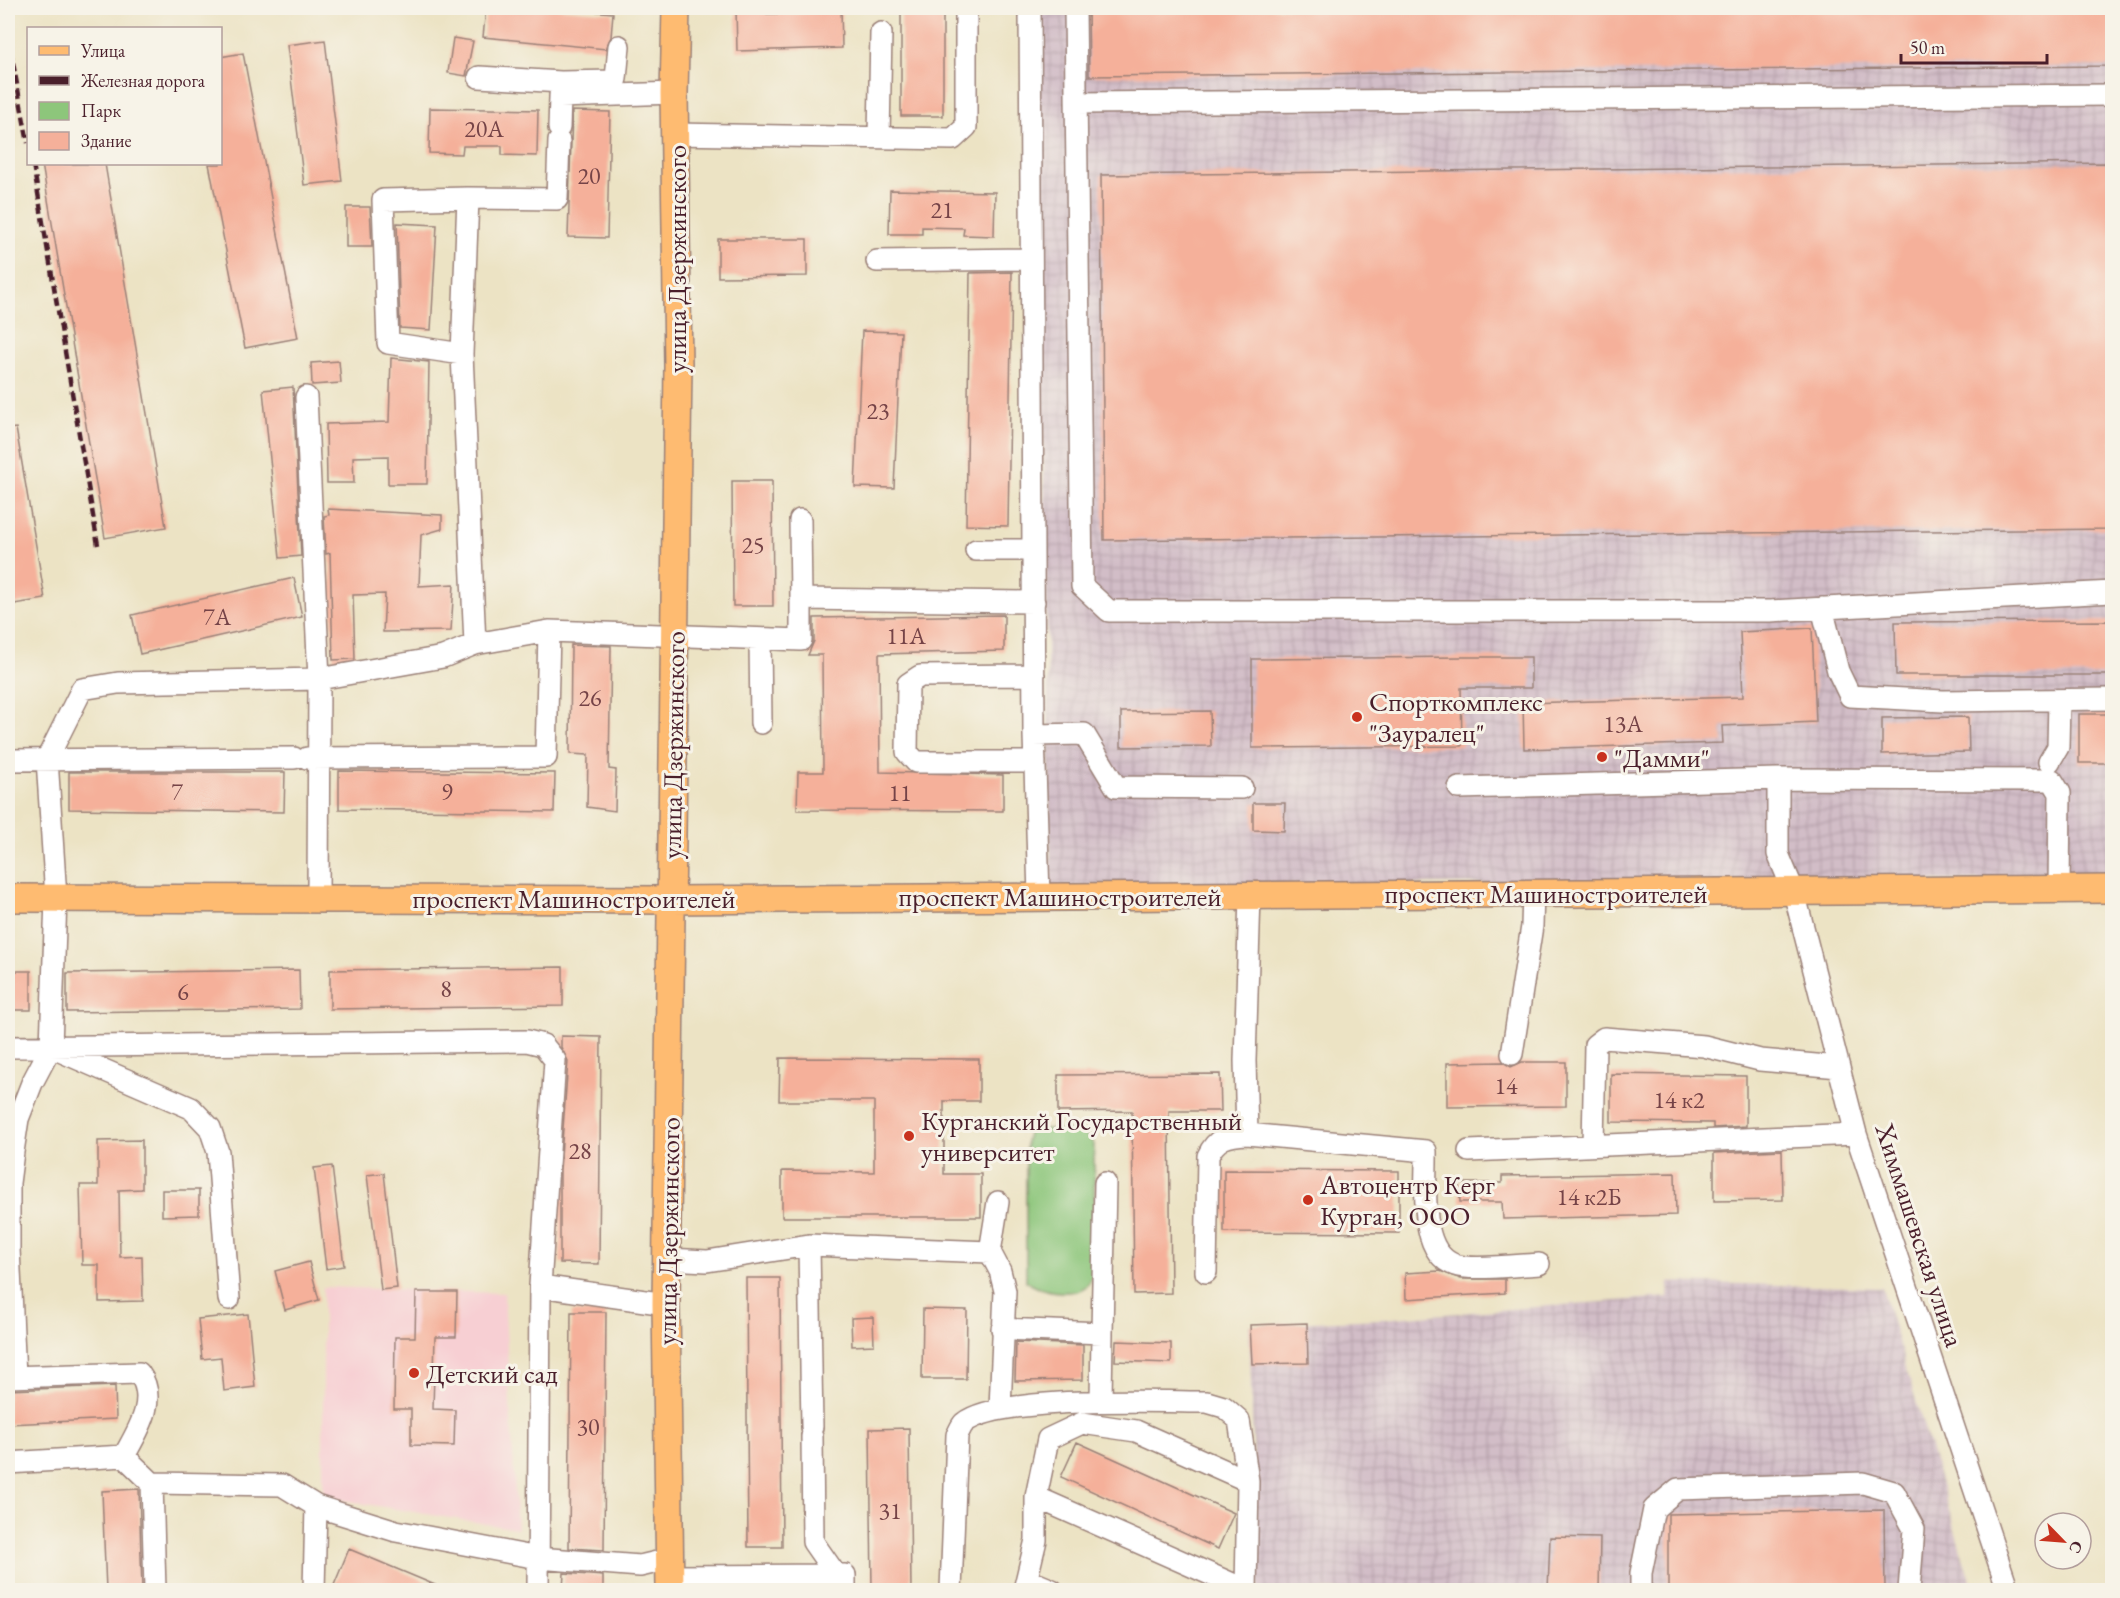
<svg xmlns="http://www.w3.org/2000/svg" width="2120" height="1598" viewBox="0 0 2120 1598" font-family="'EB Garamond',serif">
<defs>
<pattern id="industrial-grid" width="8" height="8" patternUnits="userSpaceOnUse" patternTransform="scale(1.5)"><rect width="8" height="8" fill="#d2bdc7"/><path d="M0 4h8M4 0v8" fill="none" stroke="#b6a2ab"/></pattern>
</defs>
<rect width="100%" height="100%" fill="#f7f3e8"/>
<filter id="ink" filterUnits="userSpaceOnUse"><feTurbulence type="fractalNoise" baseFrequency=".0167" numOctaves="2"/><feDisplacementMap in="SourceGraphic" scale="12" xChannelSelector="R" yChannelSelector="G"/><feConvolveMatrix kernelMatrix="1 2 1 2 8 2 1 2 1" color-interpolation-filters="sRGB"/></filter>
<filter id="wash" filterUnits="userSpaceOnUse"><feTurbulence type="fractalNoise" baseFrequency=".008" numOctaves="4" result="noise"/><feDisplacementMap in="SourceGraphic" scale="24" xChannelSelector="R" yChannelSelector="G"/><feGaussianBlur stdDeviation="1.35" result="paint"/><feColorMatrix in="noise" values="0 0 0 0 0 0 0 0 0 0 0 0 0 0 0 0 0 1.4 0 .05"/><feComposite in="paint" operator="in"/></filter>
<g filter="url(#wash)">
<rect width="100%" height="100%" fill="#ece3c4"/>
<path fill="#f7cfd3" d="M323,1287L504,1293L517,1529L323,1497Z"/>
<path fill="url(#industrial-grid)" d="M1036,8H2112V879L1051,887Z
M1669,1282L1882,1288L1973,1590H1258L1249,1325L1381,1319L1668,1297Z"/>
<path fill="#8dc67b" stroke="#6c7253" stroke-width="1.5" d="M1034,1128L1084,1132L1094,1144L1095,1271C1092,1277 1090,1284 1085,1287C1072,1297 1037,1291 1026,1281V1141L1028,1133Z"/>
<g id="blocks">
<path fill="#f5b09a" d="M486,8H557L613,13L611,37L606,49L483,37Z
M736,8H766L767,14L808,13V8H841L842,48L737,51Z
M901,8H943V116H901Z
M1088,8H2112V66L1089,76Z
M453,38L473,41L466,76L448,73Z
M325,40L342,181L304,185L287,45Z
M243,53L298,338L245,348L209,164H220V57Z
M430,108L538,110L537,156L502,155V146H463L462,154L429,153Z
M572,111L610,112L607,238L568,237Z
M2112,163V529L1104,540L1101,175Z
M42,164H105L166,527L105,538Z
M890,190L995,192L994,236L963,235L964,228L922,227V234H889Z
M346,207H370L372,247H346Z
M397,223L437,225L431,330L400,328Z
M718,239H807V276L718,277Z
M1012,272L1008,526L966,525L970,273Z
M862,331L901,332L894,488L855,487Z
M391,358L429,362L427,484H388V456L353,457L354,483H327L326,424L389,422Z
M339,361L341,383L312,385L311,363Z
M293,387L301,556L280,558L263,390Z
M16,428L45,599L8,605V429Z
M732,481H772L773,606H733Z
M328,509L442,515V529L421,535L419,586L454,584L451,631L383,632L385,594L353,595L355,659L333,660L330,553L326,554L324,516L329,515Z
M294,578L302,617L140,654L132,615Z
M1004,615V651L879,654L880,772L1003,775V811L797,810L798,772H823L822,655H808L814,641V618Z
M2112,621V675H1896L1895,622Z
M1812,628L1816,722L1722,726L1723,743L1524,749L1523,703L1743,697L1740,632Z
M571,645L611,646L609,769L616,770L615,811L587,807L588,755L570,754Z
M1461,657H1531V688H1461L1462,746L1252,748V659Z
M1210,711L1211,746L1121,747V712Z
M2079,714H2112V763H2079Z
M1968,717L1969,752L1882,754V718Z
M339,771L555,773L554,812L339,809Z
M69,772H285L284,812L69,809Z
M1253,803H1285L1284,831L1253,830Z
M563,967V1006L330,1009V970Z
M299,970L300,1009L67,1012V973Z
M8,971H31V1010H8Z
M561,1036L601,1037L599,1264L560,1263V1170L568,1061L561,1047Z
M780,1058L979,1059V1101H944V1174H981V1217H782V1171L874,1172V1101H779Z
M1503,1062L1511,1067L1522,1062H1566V1106L1447,1107V1063Z
M1220,1074L1221,1111H1169L1171,1293L1134,1294L1132,1111L1058,1112V1075Z
M1611,1074L1746,1076V1126L1713,1128V1123L1611,1122Z
M142,1140V1189L119,1190L120,1257L142,1256L143,1301L99,1302V1265H82L80,1185H98V1141Z
M1782,1150L1783,1200L1714,1201V1153Z
M332,1166L344,1266L326,1269L314,1168Z
M1224,1170L1399,1171V1233L1224,1232Z
M384,1173L397,1288L381,1290L367,1175Z
M1675,1173L1676,1215L1503,1219L1502,1202H1460L1459,1183H1502V1176Z
M162,1190H199V1215L162,1216Z
M309,1262L319,1300L285,1310L275,1271Z
M1440,1271L1461,1279H1505V1293L1406,1299L1405,1273Z
M746,1278H780L782,1547H748Z
M416,1292H457L456,1337H435L433,1409L455,1410L454,1446L411,1445V1409H394L395,1337H415Z
M923,1309L967,1310L966,1379H922Z
M571,1312H606L604,1550L569,1548Z
M248,1314L255,1387L224,1391L221,1357L202,1359L198,1319Z
M873,1317L874,1345L852,1346L851,1318Z
M1307,1323L1308,1363L1252,1364L1250,1325Z
M1116,1341L1171,1343V1363L1115,1361Z
M1016,1342L1083,1345V1380L1015,1381Z
M115,1386L116,1419L8,1424V1390Z
M909,1428L911,1590H872L870,1429Z
M1077,1442L1234,1513L1218,1549L1061,1477Z
M139,1489L142,1590H106L102,1491Z
M1884,1510L1885,1590H1668V1514Z
M1550,1537L1600,1538L1599,1590H1548Z
M349,1549L447,1590H348L334,1585Z
M564,1573L603,1576V1590H563Z"/>
</g>
</g>
<g filter="url(#ink)">
<use href="#blocks" fill-opacity="0" stroke="#9b8178" stroke-width="1.5"/>
<g fill="none" stroke-linecap="round" stroke-linejoin="round">
<g stroke="#9b8178" stroke-width="24">
<path id="minor" d="M1030,8L1034,735L1039,896
M1075,8L1082,586L1109,611H1770L2112,592
M479,77L561,82L560,97
M561,82L614,81L616,79L619,46
M1076,103L2112,95
M559,128L560,97L674,93
M675,134L953,139L966,127V8
M879,136L881,33
M877,261L1030,259
M462,354L388,343L383,200L468,198
M306,397L319,679L318,899
M800,520L801,599L1034,602
M976,550H1033
M1822,608L1838,671L1850,696L1943,701L2112,699
M760,639L761,723
M475,644L462,354L468,198L557,199L559,141
M1034,675L920,676L908,684L907,752L916,762H1035
M1034,735L1084,734L1116,787L1242,788
M307,758L546,757L549,631
M8,760L294,758
M2049,762L2058,747L2059,701
M1778,779V854L1794,892L1856,1134L2008,1590
M1459,788L1778,779L2052,780L2060,793L2059,889
M8,1047L527,1041L543,1045L555,1060L540,1286L538,1590
M60,1051L191,1108L210,1128L218,1152L229,1299
M1512,1054L1532,926L1533,893
M1247,1134L1245,1061L1250,895
M1593,1145L1595,1045L1604,1038L1704,1046L1760,1060L1839,1067
M1469,1151L1856,1134
M998,1202L990,1252L1000,1271L1005,1291L1000,1408
M809,1245L990,1252
M668,1259L707,1261L809,1245L812,1427
M1206,1272L1208,1156C1216,1138 1227,1135 1247,1134L1426,1151C1427,1184 1417,1252 1455,1265C1470,1271 1521,1265 1539,1264
M540,1286L666,1304
M1002,1329L1102,1333L1101,1401
M1102,1333L1105,1183
M15,1376L9,1249V1183L13,1152L18,1119L32,1083L51,1047L56,898L47,759L82,689L118,683L319,679L443,657L475,644L549,631L801,640V599
M8,1377L139,1373C159,1400 137,1432 124,1456
M812,1436L813,1542L836,1575H845V1590
M8,1463L124,1456L152,1483L282,1485L316,1506L396,1531L538,1558L640,1566L670,1559
M152,1483L155,1590
M670,1576L836,1575
M1028,1580L1052,1590
M314,1590L316,1506
M951,1590L957,1435C959,1432 961,1426 964,1423C998,1395 1159,1402 1207,1402L1224,1407L1239,1420L1248,1481L1246,1590L1036,1497
M1024,1590L1036,1540V1497L1048,1439L1082,1423L1136,1431L1248,1481
M1641,1590V1573L1654,1509L1678,1489L1863,1483L1894,1492L1914,1529L1909,1590"/>
</g>
<g stroke="#9b8178" stroke-width="30">
<path id="major" d="M8,898L671,900L2112,889
M670,1590L666,1304L678,366L674,93L676,8"/>
</g>
<use href="#minor" stroke="#fff" stroke-width="21"/>
<use href="#major" stroke="#febb71" stroke-width="27"/>
<path stroke="#4a1f2b" stroke-width="4.5" stroke-dasharray="9 4.5" stroke-linecap="butt" d="M212,8L224,12
M8,36L28,143
M33,164L98,545"/>
</g>
</g>
<g fill="#c8321e" stroke="#f7f3e8" stroke-width="2">
<circle cx="1357" cy="717" r="6"/>
<circle cx="1602" cy="757" r="6"/>
<circle cx="909" cy="1136" r="6"/>
<circle cx="1308" cy="1200" r="6"/>
<circle cx="414" cy="1373" r="6"/>
</g>
<g text-anchor="middle" dominant-baseline="central" stroke-width="6" stroke-linejoin="round" paint-order="stroke">
<g font-size="24" fill="#754347">
<text x="484" y="128">20А</text>
<text x="589" y="175">20</text>
<text x="942" y="209">21</text>
<text x="878" y="410">23</text>
<text x="753" y="544">25</text>
<text x="217" y="616">7А</text>
<text x="906" y="635">11А</text>
<text x="590" y="697">26</text>
<text x="1623" y="723">13А</text>
<text x="177" y="791">7</text>
<text x="447" y="791">9</text>
<text x="900" y="792">11</text>
<text x="446" y="988">8</text>
<text x="183" y="991">6</text>
<text x="1506" y="1085">14</text>
<text x="1679" y="1099">14 к2</text>
<text x="580" y="1150">28</text>
<text x="1589" y="1196">14 к2Б</text>
<text x="588" y="1426">30</text>
<text x="890" y="1510">31</text>
</g>
<g font-size="27" fill="#4a1f2b" stroke="#f7f3e8">
<text transform="translate(676 259) rotate(-90)">улица Дзержинского</text>
<text transform="translate(673 745) rotate(-89)">улица Дзержинского</text>
<text x="1546" y="893">проспект Машиностроителей</text>
<text x="1060" y="896">проспект Машиностроителей</text>
<text x="574" y="898">проспект Машиностроителей</text>
<text transform="translate(668 1231) rotate(-89)">улица Дзержинского</text>
<text transform="translate(1920 1235) rotate(72)">Химмашевская улица</text>
</g>
<g font-size="27" fill="#4a1f2b" stroke="#f7f3e8" text-anchor="start">
<text x="1369" y="701">Спорткомплекс<tspan x="1369" dy="31">"Зауралец"</tspan></text>
<text x="1614" y="757">"Дамми"</text>
<text x="921" y="1120">Курганский Государственный<tspan x="921" dy="31">университет</tspan></text>
<text x="1320" y="1184">Автоцентр Керг<tspan x="1320" dy="31">Курган, ООО</tspan></text>
<text x="426" y="1373">Детский сад</text>
</g>
</g>
<rect width="2120" height="1598" fill="none" stroke="#f7f3e8" stroke-width="30"/>
<rect x="27" y="27" width="195" height="138" fill="#f7f3e8" stroke="#b29e9c" stroke-width="1.5"/>
<rect x="39" y="46" width="30" height="9" fill="#febb71" stroke="#b29e9c" stroke-width="1.5"/>
<text x="81" y="57" font-size="18" fill="#4a1f2b">Улица</text>
<rect x="39" y="76" width="30" height="9" fill="#4a1f2b" stroke="#b29e9c" stroke-width="1.5"/>
<text x="81" y="87" font-size="18" fill="#4a1f2b">Железная дорога</text>
<rect x="39" y="102" width="30" height="18" fill="#8dc67b" stroke="#b29e9c" stroke-width="1.5"/>
<text x="81" y="117" font-size="18" fill="#4a1f2b">Парк</text>
<rect x="39" y="132" width="30" height="18" fill="#f5b09a" stroke="#b29e9c" stroke-width="1.5"/>
<text x="81" y="147" font-size="18" fill="#4a1f2b">Здание</text>
<g transform="translate(2063 1541) rotate(115)"><circle r="28" fill="#f7f3e8" stroke="#b29e9c" stroke-width="1.5"/>
<path d="M0-4.5L10 22L0 15L-10 22Z" fill="#c8321e"/>
<text y="-9" font-size="16" font-weight="bold" text-anchor="middle" fill="#4a1f2b">С</text>
</g>
<path d="M1901 54v9h146v-9" fill="none" stroke="#4a1f2b" stroke-width="3"/>
<text x="1910" y="54" font-size="18" fill="#4a1f2b" stroke="#f7f3e8" stroke-width="4.5" paint-order="stroke">50 m</text>
</svg>
